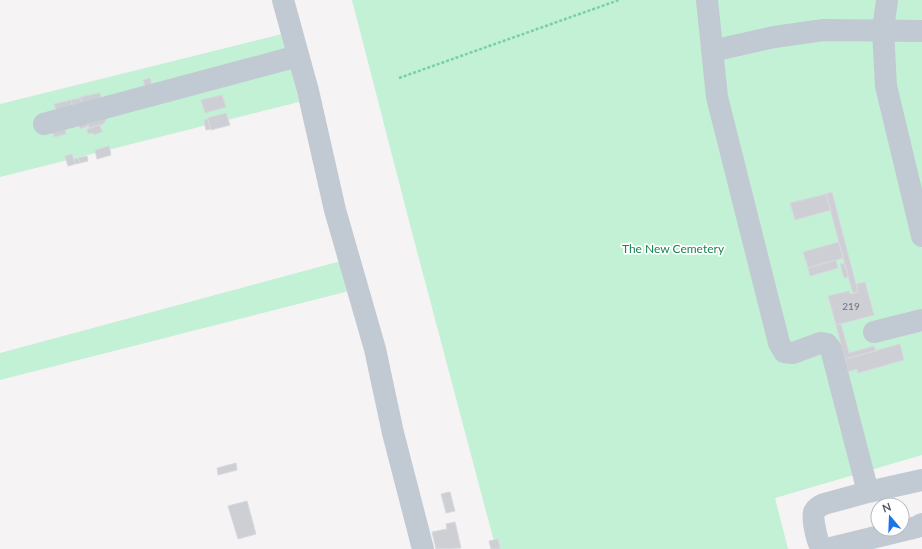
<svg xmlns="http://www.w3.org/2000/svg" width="922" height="549" viewBox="0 0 922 549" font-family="Lato,sans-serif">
<rect width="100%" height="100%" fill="#f5f3f3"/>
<path fill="#c3f1d5" d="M352,0H922V455L775,498L788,549H496L409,221Z
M282,34L299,102L0,177V104Z
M341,261L349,291L0,380V353Z"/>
<path fill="#cdcfd5" stroke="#d7d9de" d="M150,78L153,91L147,93L143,80Z
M100,93L102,102L83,107L80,97Z
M222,95L226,107L205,113L201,100Z
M81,98L83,107L73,109L71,100Z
M71,100L73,109L57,113L54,104Z
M226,113L230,125L211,130L207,118Z
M86,117L88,126L80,129L77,119Z
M106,117V120L103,124L89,128L86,119Z
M208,119L210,129L206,130L204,120Z
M63,121L66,134L54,137L52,123Z
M100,125L102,132L94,135L93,133L88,134L87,129Z
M109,146L111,155L97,159L95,150Z
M72,154L75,164L68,166L65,156Z
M87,156L88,161L80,163L78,158Z
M78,158L80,163L75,164L74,159Z
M832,192L858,292L853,294L826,194Z
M826,194L831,210L795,220L790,203Z
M839,242L843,258L808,268L803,252Z
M836,260L838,268L810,276L808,268Z
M844,263L849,277L844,278L840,264Z
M865,282L874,315L836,325L828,296L849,291L850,294L858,292L856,284Z
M841,324L849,353L874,346L876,351L845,359L836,325Z
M900,344L904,360L858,373L857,369L848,372L845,359Z
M236,463L237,470L218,475L217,468Z
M450,492L455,511L446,513L441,494Z
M247,501L256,534L238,539L228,506Z
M455,522L461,548L436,549L432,532L447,529L446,524Z
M498,539L500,549H491L489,541Z"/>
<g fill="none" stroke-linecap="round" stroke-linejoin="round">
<path stroke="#7ad0a6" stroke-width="2.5" stroke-dasharray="3 2" stroke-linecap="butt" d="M399,78L619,0"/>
<path stroke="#c1cad2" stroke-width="22" d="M283,0L308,91L335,210L375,349L393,433L423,549
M707,0L717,97L779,343L784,352L793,353L820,343L827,344L831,349L868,492L922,480
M887,0L883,30L886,86L922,236
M712,51L774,37L824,30L922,31
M44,124L298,56
M874,332L922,320
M868,492L824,504C819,506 816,508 814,512C812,519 817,542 821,547L825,549L835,547L917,527L922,524"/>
</g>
<g text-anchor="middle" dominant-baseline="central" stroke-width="3.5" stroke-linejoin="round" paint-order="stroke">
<g font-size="10" fill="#6b747e">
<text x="851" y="306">219</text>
</g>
<g font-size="12" fill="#17864f" stroke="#fff">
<text x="673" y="248">The New Cemetery</text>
</g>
</g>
<g transform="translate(890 517) rotate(341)"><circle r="19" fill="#ffffff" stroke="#b7bbc0"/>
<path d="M0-3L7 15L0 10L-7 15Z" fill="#1a73e8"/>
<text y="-6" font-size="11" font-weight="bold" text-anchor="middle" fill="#4a5661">N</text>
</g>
</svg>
